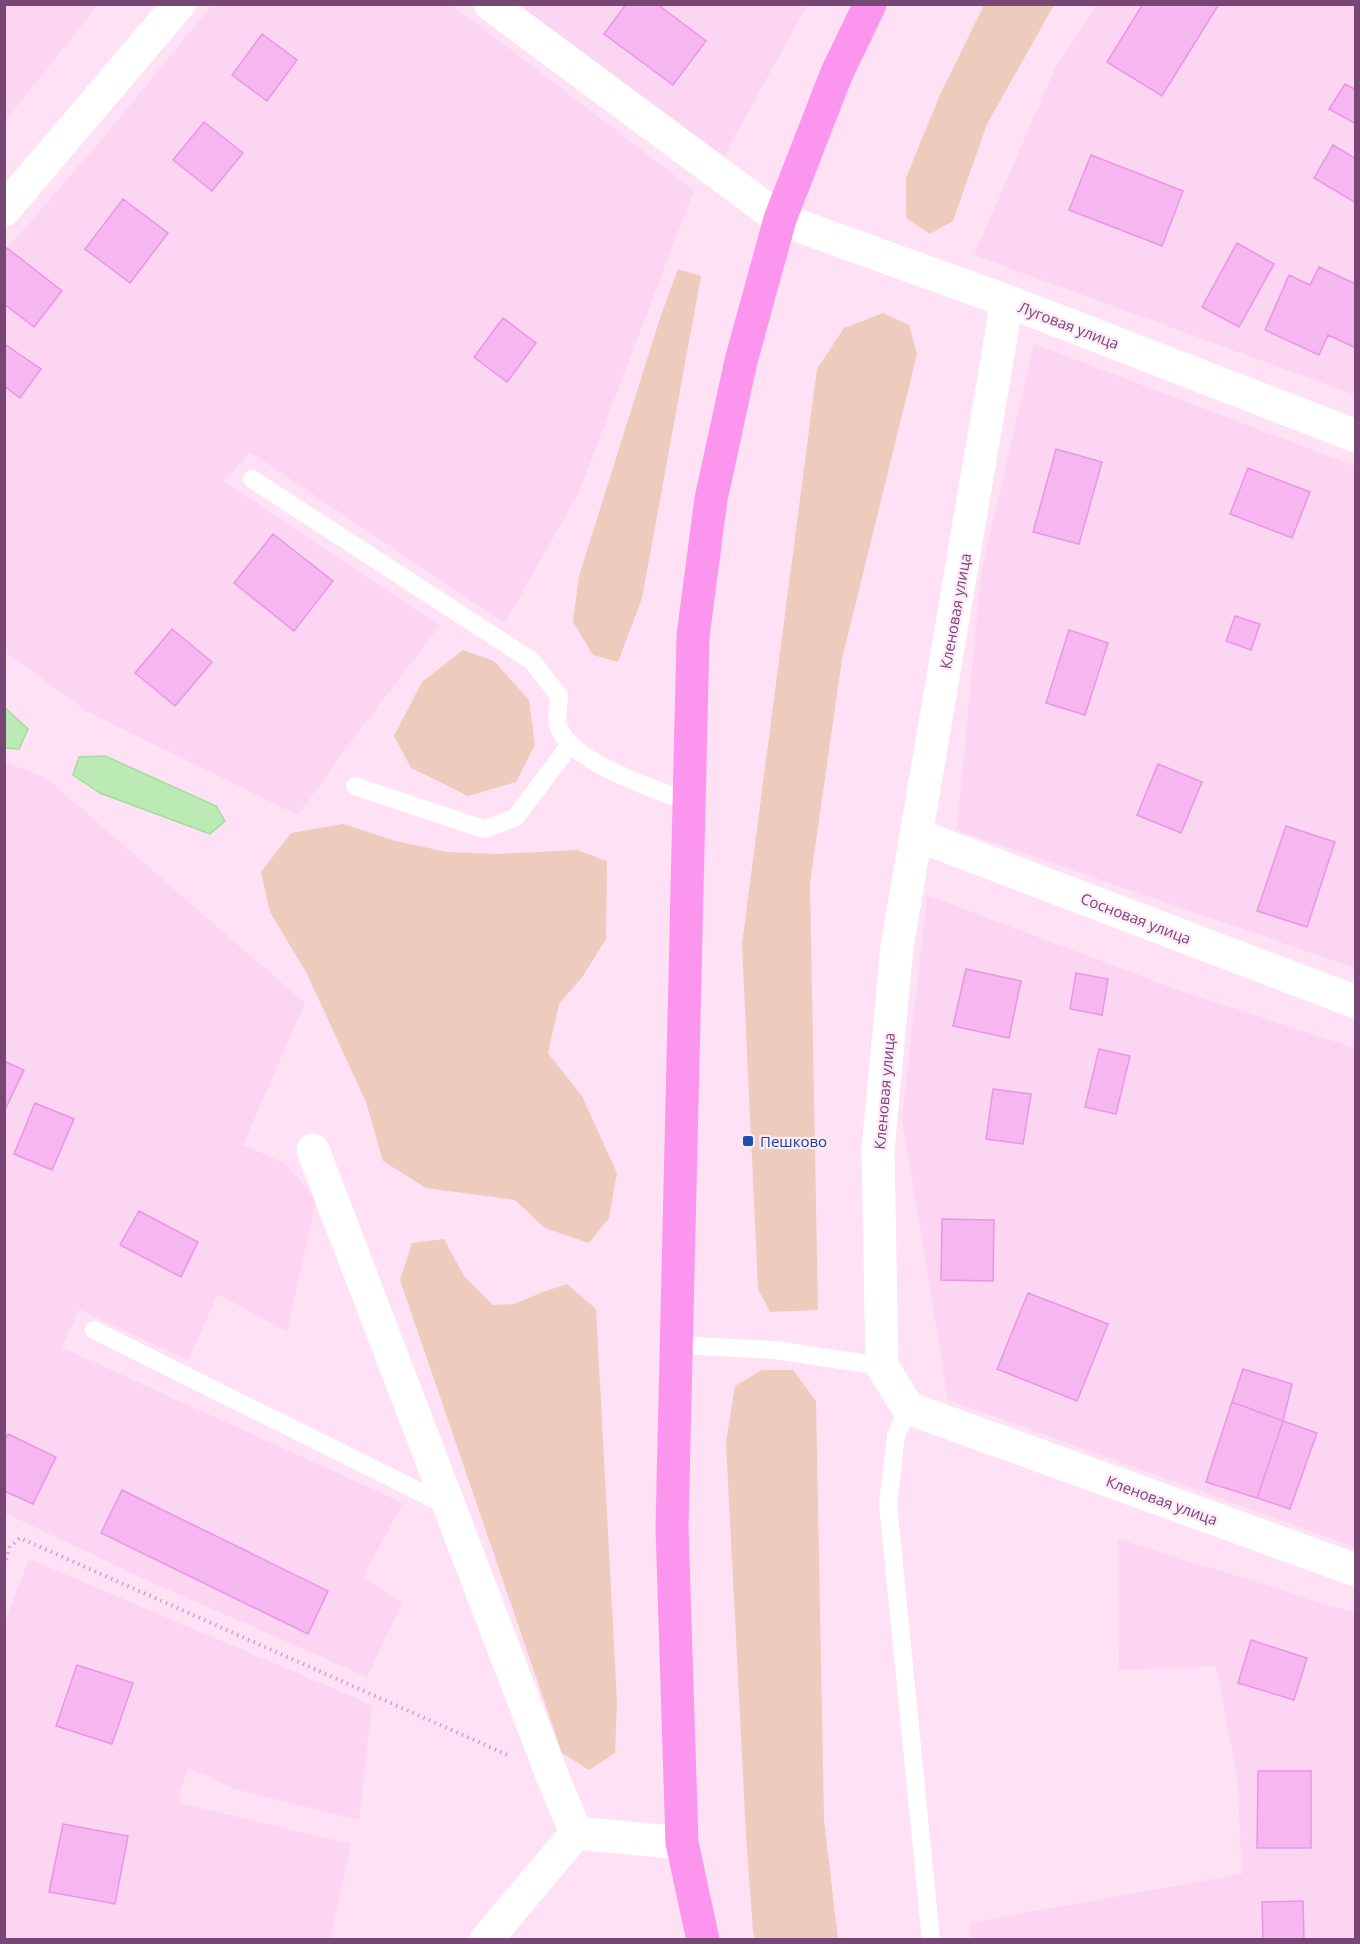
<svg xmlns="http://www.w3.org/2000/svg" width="1360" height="1944" viewBox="0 0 1360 1944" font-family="'Open Sans',sans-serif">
<rect width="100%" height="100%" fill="#fee1f5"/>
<path fill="#fcd5f2" d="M5,4L98,5L5,121L4,5Z
M212,5H452L694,190L579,492L505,623L250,452L224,481L440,625L347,747L298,815L88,712L5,652L4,252L98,144Z
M511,5H807L722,160Z
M1096,5H1355V395L974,255L1057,64Z
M1034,344L1355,466V968L957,830L981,573Z
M4,762L45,777L305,1003L243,1145L285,1163L316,1200L287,1332L218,1294L188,1360L80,1310L61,1347L403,1503L363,1577L402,1603L367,1677L144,1579L5,1513Z
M927,895L1173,988L1355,1048V1547L948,1400L902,1119Z
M1118,1539L1355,1613V1939L970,1940L969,1923L1242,1874L1237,1776L1216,1666L1119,1670Z
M29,1559L372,1705L359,1820L235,1789L189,1768L180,1790L179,1803L351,1844L330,1938L328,1940L5,1939L4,1624Z"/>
<path fill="#edccbe" d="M984,5H1054L987,124L953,221L930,234L906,218V178L939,97Z
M678,269L701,276L642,598L618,662L593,655L573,622L579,576L661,315Z
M883,313L909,325L917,354L842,659L810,883L818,1310L770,1312L758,1289L742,944L817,369L844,328Z
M463,650L494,661L529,700L535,745L516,782L468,796L411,768L394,736L422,682Z
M343,824L396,841L447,852L498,854L577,850L607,861L606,939L583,976L559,1004L548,1053L582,1096L617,1173L609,1218L589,1243L545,1228L515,1200L426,1188L383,1161L366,1102L307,974L270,912L261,872L291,833Z
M444,1239L464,1276L493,1305L514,1304L543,1292L567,1284L596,1309L617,1701L615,1753L589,1770L562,1753L400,1280L412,1243Z
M762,1370H793L816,1401L824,1820L838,1939H755L753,1931L746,1835L726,1442L735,1386Z"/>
<path fill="#bceab4" stroke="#a3dc99" stroke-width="1.5" d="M4,707L28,729L19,749L5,748Z
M105,756L216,806L225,821L210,834L100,793L73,775L79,757Z"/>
<path fill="#f6b6f0" stroke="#ea95e4" stroke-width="1.5" d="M626,4H657L706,41L673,85L604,34Z
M1143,4H1219L1162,96L1107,62Z
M262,34L297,60L267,101L232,75Z
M1345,84L1356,90V124L1329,109Z
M204,122L243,153L212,191L173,160Z
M1333,145L1356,159V203L1314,178Z
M1091,155L1183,191L1162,246L1069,210Z
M123,199L168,233L130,283L85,249Z
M1237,243L1274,264L1239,327L1202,307Z
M7,248L62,291L34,327L4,304V252Z
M1319,267L1356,284V348L1328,335L1319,355L1265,330L1289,275L1310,285Z
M503,318L536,343L507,382L474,357Z
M6,345L41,369L20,398L4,386V347Z
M1056,449L1102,462L1079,544L1033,532Z
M1248,468L1310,492L1292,538L1230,514Z
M273,534L333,581L294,631L234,583Z
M1235,616L1260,624L1251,650L1226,641Z
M172,629L212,662L175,706L135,673Z
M1069,630L1108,643L1085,715L1046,703Z
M1158,764L1202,782L1181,833L1137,815Z
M1286,826L1335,842L1307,927L1257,911Z
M966,969L1021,981L1009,1038L953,1026Z
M1076,973L1108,979L1102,1015L1070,1009Z
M1099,1049L1130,1056L1116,1114L1085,1107Z
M4,1061L24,1070L4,1112Z
M993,1089L1031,1094L1023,1144L986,1139Z
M35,1103L74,1119L52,1170L14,1154Z
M139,1211L198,1242L181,1277L120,1245Z
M942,1219L994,1220L993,1281L941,1280Z
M1028,1293L1108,1324L1077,1401L997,1369Z
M1243,1369L1292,1384L1283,1421L1232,1402Z
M1232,1402L1283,1421L1257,1498L1206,1482Z
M1283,1421L1317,1433L1290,1509L1257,1498Z
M8,1434L56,1457L33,1504L4,1491V1442Z
M122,1490L328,1591L308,1634L101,1533Z
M1251,1640L1307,1658L1294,1700L1238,1683Z
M77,1665L133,1683L112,1744L56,1726Z
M1258,1771H1311V1848H1257Z
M63,1824L128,1836L115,1904L49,1892Z
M1303,1901L1304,1940H1263L1262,1902Z"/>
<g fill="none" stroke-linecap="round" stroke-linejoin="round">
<path stroke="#db99d6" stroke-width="4" stroke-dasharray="1.5 4.5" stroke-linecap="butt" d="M4,1565L10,1547L20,1538L510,1756"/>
<path stroke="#fff" stroke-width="18" d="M252,479L532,661L559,696C559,705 555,720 559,728C573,763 655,789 689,802
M355,786L484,829L515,818L570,745
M94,1330L450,1507
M677,1345L775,1350L882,1366
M908,1408L896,1436L888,1504L931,1940"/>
<path stroke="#fff" stroke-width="33" d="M490,4L780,219L1007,301L1356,436
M4,210L179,4
M1007,301L897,947L878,1149L882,1366L908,1408L1356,1570
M917,835L1356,1002
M313,1150L552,1775L576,1833
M486,1940L576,1833L682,1843"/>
<path stroke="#fc95ee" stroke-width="33" d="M703,1940L682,1843L672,1527L693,636L711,499L741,361L780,219L836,75L870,4"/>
</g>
<rect fill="#1a4fb4" stroke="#ffeaf8" stroke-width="2" x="742" y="1135" width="12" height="12" rx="3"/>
<g text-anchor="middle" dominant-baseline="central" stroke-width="4.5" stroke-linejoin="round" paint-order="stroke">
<g font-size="15" fill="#784675" stroke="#ffeaf8">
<text transform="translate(1069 325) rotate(21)">Луговая улица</text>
<text transform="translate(955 611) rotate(-80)">Кленовая улица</text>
<text transform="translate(1136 918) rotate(21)">Сосновая улица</text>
<text transform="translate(884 1091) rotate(-85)">Кленовая улица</text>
<text transform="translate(1162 1500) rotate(20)">Кленовая улица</text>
</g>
<g font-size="15" fill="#164399" stroke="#ffeaf8" text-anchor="start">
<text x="760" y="1141">Пешково</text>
</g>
</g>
<rect width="1360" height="1944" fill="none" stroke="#784675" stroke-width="12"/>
</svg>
